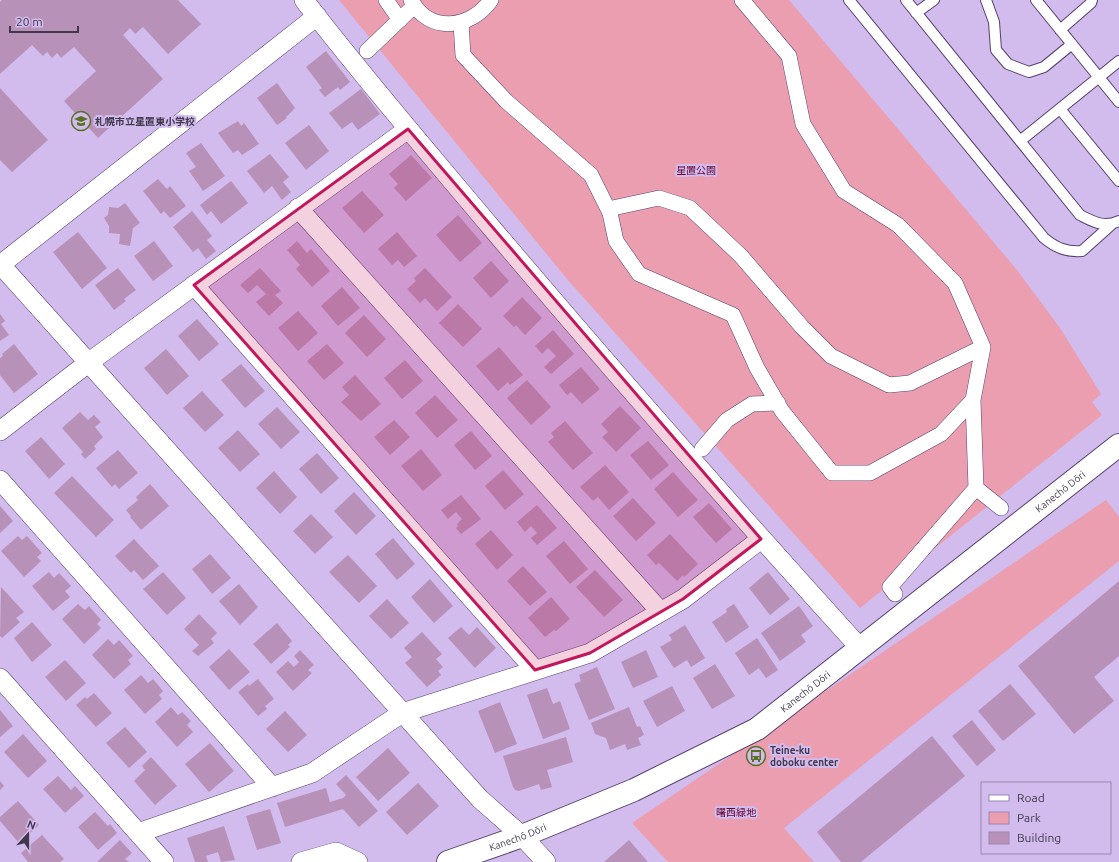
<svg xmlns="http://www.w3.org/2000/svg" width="1119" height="862" viewBox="0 0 1119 862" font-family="Ubuntu,'Noto Sans JP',sans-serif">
<rect width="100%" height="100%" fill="#d2bbed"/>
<path fill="#eb9eaf" d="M339,0H789L1017,270L1060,328L1101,394L1092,402L1102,415L860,608L567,279Z
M1106,500L1119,517V561L784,828L814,862H668L632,823Z"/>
<path fill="#b891b9" d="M2,0H178L201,24L168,54L143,27L135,34L130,28L123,35L163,79L98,138L64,101L96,71L74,47L61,58L57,53L52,58L47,52L43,56L32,45L0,74V2Z
M326,51L350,82L340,90L338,87L325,97L319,90L322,88L306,67Z
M277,83L295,108L286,117L287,118L277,125L257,98Z
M0,88L48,140L12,172L0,160Z
M361,89L380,114L358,130L352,122L342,129L329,113Z
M238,121L241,126L244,123L259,144L242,155L238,150L233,153L218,133Z
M309,125L329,151L306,170L285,143Z
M201,143L225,176L203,191L189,171L196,167L186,153Z
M270,154L289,177L283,182L291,192L282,200L272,186L264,193L247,171Z
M411,155L432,178L406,201L394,188L398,184L389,174Z
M158,179L167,189L170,186L186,206L170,218L164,211L161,214L143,191Z
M231,181L248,203L221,224L211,211L207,215L200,205Z
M362,191L384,215L364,233L342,208Z
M125,203L140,223L133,228L130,246L119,244L120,234L109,233V226L104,218L108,215L109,207L118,208Z
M192,211L212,236L207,240L216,251L206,259L198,248L193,252L173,227Z
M458,215L482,243L460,262L436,235Z
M78,232L107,268L82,289L53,252Z
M397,232L417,256L404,267L398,260L392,265L378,249Z
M154,241L173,266L153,281L134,256Z
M297,241L307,253L311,249L330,271L312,287L296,269L300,265L287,250Z
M491,261L509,281L491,298L473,278Z
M118,268L136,290L124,299L126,301L114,310L95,285Z
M260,268L281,291L275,295L283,303L269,316L256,302L266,294L257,285L248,293L240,285Z
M425,268L452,297L437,311L425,298L420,303L407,289L416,281L414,278Z
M342,287L360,308L338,326L321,306Z
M522,297L542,318L525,335L516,325L514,327L503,316Z
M458,304L482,329L463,347L439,323Z
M298,311L318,333L298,351L278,328Z
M0,314L5,321L1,324L9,335L0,341Z
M364,315L386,339L367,357L345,333Z
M197,319L219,344L199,361L178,336Z
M553,330L574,354L551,374L544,367L556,356L548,348L542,354L535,346Z
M14,344L38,374L14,393L0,375V358L3,356L2,354Z
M327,344L344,363L324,380L307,361Z
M499,347L523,375L510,385L508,382L498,391L476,366Z
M166,349L189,376L167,395L144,368Z
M405,360L423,381L402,399L384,378Z
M241,364L265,391L245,408L221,380Z
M581,367L600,389L582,404L571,392L567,395L559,385Z
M355,375L381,404L361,421L341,402L349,395L342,387Z
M527,380L551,407L531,425L507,398Z
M202,391L224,415L205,432L183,408Z
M435,395L458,420L437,438L415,413Z
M620,406L641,428L616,452L602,437L608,432L601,424Z
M277,407L300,432L281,449L258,424Z
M80,412L88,420L94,415L101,422L95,427L103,437L94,446L96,449L85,459L81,454L83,452L62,428Z
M394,420L410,437L390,455L374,437Z
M565,421L593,453L573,470L548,442L554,437L551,433Z
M238,430L260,454L240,472L218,448Z
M471,431L492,456L475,470L454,445Z
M41,437L65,464L49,479L25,451Z
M648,441L669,465L651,480L630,455Z
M421,449L442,475L423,491L401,466Z
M118,450L138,473L119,489L115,484L112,487L96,468Z
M317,453L339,478L321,494L299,469Z
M605,465L629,492L609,510L598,497L593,501L580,487Z
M503,470L524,494L505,510L485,486Z
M274,471L297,497L280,514L256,488Z
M673,472L698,500L678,517L654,489Z
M72,476L114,520L96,537L54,493Z
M150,484L169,506L141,530L130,517L131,516L126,510L138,500L136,497Z
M354,492L376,516L356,535L334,511Z
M461,495L481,519L461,534L456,528L458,526L457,524L462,519L456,512L448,519L441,510Z
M633,498L656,523L636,541L613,516Z
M709,503L732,529L716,543L693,517Z
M537,505L557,528L537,545L531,538L537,533L531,526L525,532L517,522Z
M0,506L13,521L0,533Z
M311,514L333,537L315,554L293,531Z
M491,530L513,555L497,570L475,544Z
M670,534L698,564L684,577L683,575L677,581L659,563L656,565L647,555Z
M18,536L22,540L27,536L42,553L37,557L41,561L24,577L1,551Z
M393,538L415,564L397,580L375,554Z
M134,539L159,566L143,580L134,570L131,573L115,556Z
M564,541L588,569L570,584L546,556Z
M210,554L231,578L212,594L192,569Z
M348,555L377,586L359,603L329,572Z
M523,566L547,592L530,606L507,581Z
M595,570L623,600L604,617L576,587Z
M49,572L54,578L59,573L71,586L65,591L70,597L53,611L32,586Z
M163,572L186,598L167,615L143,589Z
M768,572L790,599L770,615L749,588Z
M430,579L453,606L434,623L411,597Z
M1119,581V656L1094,677L1114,701L1074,734L1018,666Z
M239,584L258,607L240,625L219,601Z
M1,587L24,612L16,618L20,622L2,638L0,636Z
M551,597L570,619L556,631L554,630L545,637L528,618Z
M387,599L409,623L391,639L369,616Z
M78,604L85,610L89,606L101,620L97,624L101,628L84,644L62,619Z
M734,604L749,627L726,643L712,622L727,612L726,609Z
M799,606L813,626L801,635L806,642L780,661L761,633Z
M199,614L217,633L211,639L214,643L198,656L192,651L199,645L184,629Z
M32,622L52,645L32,662L14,638Z
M277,623L292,641L288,645L290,647L271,664L253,644Z
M685,625L705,658L691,667L687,660L674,668L660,647L672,640L669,635Z
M461,627L469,635L477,627L496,648L475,668L448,638Z
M422,632L442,654L436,659L443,667L438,671L441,675L427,687L405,663L412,657L404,648Z
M757,638L778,670L766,678L759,668L749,675L735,653Z
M108,639L114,645L119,640L133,656L128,660L131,664L114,679L92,655Z
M229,649L250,672L229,690L209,667Z
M300,650L314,665L308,670L312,673L293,691L276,672L288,661L294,667L299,662L294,656Z
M646,650L658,677L633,688L621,662Z
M65,660L86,683L66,701L45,677Z
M715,664L735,696L712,709L693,678Z
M597,667L615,709L589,720L574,684L581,681L579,675Z
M141,675L148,683L153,679L163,691L159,695L162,699L145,714L124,690Z
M258,679L274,699L265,706L267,709L258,716L238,692L248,684L249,686Z
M1010,684L1036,714L1003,741L978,711Z
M672,686L685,711L657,727L643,701Z
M547,688L553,704L560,701L570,729L543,739L527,695Z
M94,693L112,713L96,727L76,705L85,697L87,699Z
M500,702L517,744L495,753L478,711Z
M171,707L178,715L182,712L191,721L187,725L193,732L177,747L155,722Z
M629,707L637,727L640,726L644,735L638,738L641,745L627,750L625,744L610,750L606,738L595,734L591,723Z
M0,710L13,726L0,737Z
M285,711L307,735L288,752L266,729Z
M972,720L996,750L977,766L952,736Z
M125,727L147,752L129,768L106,743Z
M23,734L47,761L28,778L4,752Z
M932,736L965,776L861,862H841L817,832Z
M566,737L573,762L547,770L552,787L541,790L539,784L519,791L515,790L513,787L503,756Z
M210,743L234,771L209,792L185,764Z
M388,748L410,773L378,801L356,777Z
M151,757L177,786L155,805L134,781L145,770L142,766Z
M346,775L378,811L359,827L343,809L285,827L277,803L326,788L330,802L343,798L346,795L336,784Z
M58,776L71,790L75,786L84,796L65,813L43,789Z
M0,781L4,786L0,790Z
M418,783L439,806L407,835L386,812Z
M18,801L39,825L19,843L0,821V817Z
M270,809L281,843L257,850L246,816Z
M95,812L108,826L110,824L117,833L98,850L78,827Z
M224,826L235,860L221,862L218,852L206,856L208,862H195L187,838Z
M42,835L64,859L60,862H28L21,853Z
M120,840L132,853L125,859L129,862H97Z
M629,840L648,862H604Z"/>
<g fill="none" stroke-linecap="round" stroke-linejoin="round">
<g stroke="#56426c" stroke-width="12">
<path id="service" d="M849,0L1044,238C1056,248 1066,252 1082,251L1111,225
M906,0L1080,215C1094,222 1104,228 1119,221
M986,0L994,22L996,50L1008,64L1029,72L1044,67L1072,44
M1036,0L1119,102
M916,13L934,0
M1060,30L1091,3L1092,0
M1060,109L1119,181
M1020,141L1119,61"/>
</g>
<g stroke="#56426c" stroke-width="16">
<path id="pedestrian" d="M386,0L400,20
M411,0C429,34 471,29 491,0
M461,23L463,55L506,101L591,175L610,213L616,241L639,274L733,315L757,368L782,411L832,473H870L941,434L973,400L983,347L955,283L898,225L844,191L803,124L789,56L742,0
M367,51L414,6
M608,209L659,198L690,208L741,256L802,327L831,356L889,385L910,383L983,347
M702,449L727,420L752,404L778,403
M976,488L1001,508
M895,594L890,587L976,488L973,400"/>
</g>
<g stroke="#56426c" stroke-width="20">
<path id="minor" d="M304,0C363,77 427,151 490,226C611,369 735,510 861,649
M298,208L660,611
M0,264L480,799L522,836L546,862
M0,265L317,16
M194,285L535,670
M0,431L88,363L408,129
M0,480L272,787
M0,678L164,862
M138,833L312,773L402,713L590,653L683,599L761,539
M301,862L336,852L358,862"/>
</g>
<g stroke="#56426c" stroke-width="24">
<g id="tertiary">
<path id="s1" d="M448,862L522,836L634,790L757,729L1119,445"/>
</g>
</g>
<use href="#service" stroke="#fff" stroke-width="10"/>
<use href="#pedestrian" stroke="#fff" stroke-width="15"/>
<use href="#minor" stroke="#fff" stroke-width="19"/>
<use href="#tertiary" stroke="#fff" stroke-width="22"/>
</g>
<path fill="#c2185b" fill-opacity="0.2" stroke="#c2185b" stroke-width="3" stroke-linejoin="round" d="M408,129L761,539L683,599L590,653L535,670L194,285Z"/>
<defs>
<g id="school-ring" transform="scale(1)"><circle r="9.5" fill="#d2bbed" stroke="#587022" stroke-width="1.5"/><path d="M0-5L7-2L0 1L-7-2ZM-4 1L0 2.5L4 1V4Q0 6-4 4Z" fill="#587022"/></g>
<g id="bus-ring" transform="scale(1)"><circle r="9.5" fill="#d2bbed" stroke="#587022" stroke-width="1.5"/><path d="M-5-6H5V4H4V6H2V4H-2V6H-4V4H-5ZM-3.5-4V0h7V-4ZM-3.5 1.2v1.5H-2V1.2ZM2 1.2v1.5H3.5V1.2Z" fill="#587022"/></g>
</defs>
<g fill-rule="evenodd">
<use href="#school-ring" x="81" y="121"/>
<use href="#bus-ring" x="756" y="756"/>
</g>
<g text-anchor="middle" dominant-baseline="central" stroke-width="4" stroke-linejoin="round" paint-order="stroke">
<g font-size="10" font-weight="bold" fill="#41384c" stroke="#d2bbed" text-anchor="start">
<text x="95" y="121">札幌市立星置東小学校</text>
<text x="770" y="750">Teine-ku<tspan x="770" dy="12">doboku center</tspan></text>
</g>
<g font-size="10" fill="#64042b" stroke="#d2bbed">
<text x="696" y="170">星置公園</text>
<text x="736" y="812">曙西緑地</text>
</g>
<g font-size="10" fill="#41384c" stroke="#d2bbed">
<text stroke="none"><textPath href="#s1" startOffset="722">Kanechō Dōri</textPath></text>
<text stroke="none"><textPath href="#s1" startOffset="398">Kanechō Dōri</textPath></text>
<text stroke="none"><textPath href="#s1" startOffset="74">Kanechō Dōri</textPath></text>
</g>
</g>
<rect x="981" y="782" width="130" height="72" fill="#d2bbed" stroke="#9887ad"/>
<rect x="989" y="795" width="20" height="6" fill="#ffffff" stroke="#9887ad"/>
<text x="1017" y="802" font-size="12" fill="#41384c">Road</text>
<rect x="989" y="812" width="20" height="12" fill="#eb9eaf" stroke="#9887ad"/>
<text x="1017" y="822" font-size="12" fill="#41384c">Park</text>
<rect x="989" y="832" width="20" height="12" fill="#b891b9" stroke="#9887ad"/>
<text x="1017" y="842" font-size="12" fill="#41384c">Building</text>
<g transform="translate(28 834) rotate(21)" stroke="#d2bbed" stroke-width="3" paint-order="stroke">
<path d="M0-3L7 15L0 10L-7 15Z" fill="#41384c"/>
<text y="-6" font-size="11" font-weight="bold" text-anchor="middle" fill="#41384c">N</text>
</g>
<path d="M10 26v6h68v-6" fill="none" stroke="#41384c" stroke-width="2"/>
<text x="16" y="26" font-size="12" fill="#41384c" stroke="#d2bbed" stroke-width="3" paint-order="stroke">20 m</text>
</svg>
